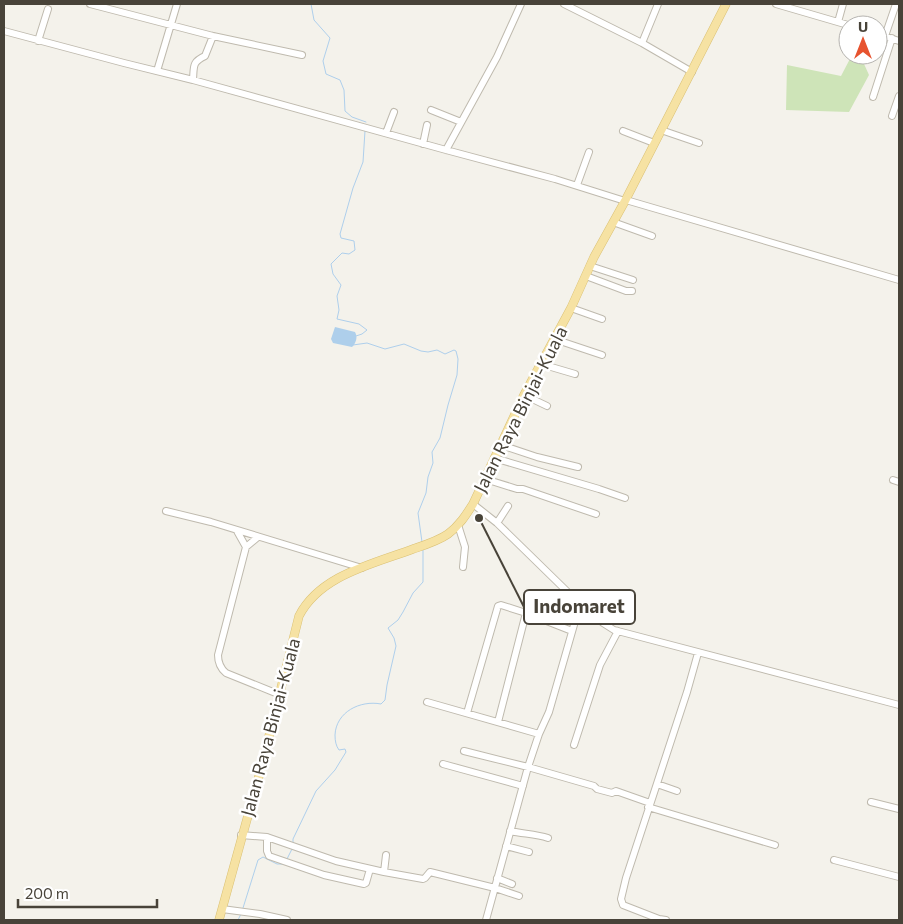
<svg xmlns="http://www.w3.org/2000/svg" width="903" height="924" viewBox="0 0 903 924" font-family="Commissioner,sans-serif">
<rect width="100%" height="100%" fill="#f4f2eb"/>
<path fill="#cee4b8" d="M852,55H860L869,75L849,112L786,110L787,65L841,76Z"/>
<path fill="#aecfeb" d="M335,327L355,332C358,337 356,343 352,347L333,343L331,339Z"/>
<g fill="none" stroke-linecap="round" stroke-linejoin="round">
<path stroke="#aecfeb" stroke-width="1" d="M311,4L314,20L330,38L323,61L326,74L340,80L344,90L345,111L352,117L366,122
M356,336L362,334L367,330L359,324L337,319L339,310L337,296L341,285L333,274L331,264L342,253L349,254L355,250L354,241L341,238L340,234L353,188L363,162L365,131
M353,345L367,343L385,349L404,344L421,351L428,352L437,350L445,354L454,350L456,351L458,359L457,375L448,405L440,438L432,452L433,463L428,477L426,493L418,513L422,542
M293,843V839L316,791L335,770L346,752L345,749L339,750C336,746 335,741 335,735C336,712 360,700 381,704L385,700L387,685L396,646L394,638L388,628L398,620L403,612L413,593L423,582V548
M287,859L292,849
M243,908L258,860L263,857L277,864H283
M238,920L241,914"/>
<g stroke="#bfbaae" stroke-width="8">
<path id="minor" d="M90,4L213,36L302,55
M564,4L642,43L692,72
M776,4L848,25
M838,22L843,4
M4,31L124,63L193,80L446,150L555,179L625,201
M878,34L899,41
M885,36L896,4
M38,41L48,9
M642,43L658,4
M157,71L177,4
M193,80C194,66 192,62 205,56L213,36
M873,97L892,38
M431,110L461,122
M892,116L899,96
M661,130L699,143
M623,131L654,143
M386,133L394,112
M423,144L427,125
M446,150L497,57L521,4
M577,185L589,152
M626,200L899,280
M613,222L652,236
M590,266L633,280
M586,276L626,291H632
M571,308L602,319
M554,339L602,355
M541,364L575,374
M524,395L547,406
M501,445L537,457L578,467
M494,458L599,489L625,498
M485,479L517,489H523L596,514
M893,480L899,482
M473,504L497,523L580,604L603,623L614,630L899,705
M166,511L211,522L362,568
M497,523L508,506
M458,525L465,547L463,567
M237,531L246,547
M258,537L246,547L218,655C218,663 220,668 226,673L278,694
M427,702L539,734
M467,713L498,606L501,605L526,613
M498,722L526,613L572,631
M574,745L600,665L618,631
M464,751L528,767L594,786L597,789L612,793L616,791L650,803
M443,764L523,786
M657,784L677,791
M871,802L899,809
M648,807L775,845
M510,831C524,834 536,834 548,838
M241,835L267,837L336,861L384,872
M267,837V851L269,856L324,875L364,884L366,883L370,869
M506,846L529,852
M386,855L384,872L423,879L425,878L430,872L495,888L519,896
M834,860L899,877
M497,878L512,884
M222,909L260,914L287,920
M659,919L666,920
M486,920L528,767L539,734L549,712L580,604
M659,920V919L623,905L621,899L626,878L687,692L698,653"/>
</g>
<g stroke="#dac073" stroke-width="9">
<path id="major" d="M219,920L259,776L299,616C320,575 373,564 413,549C425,545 438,541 448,534C459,526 466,515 473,504L524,395L571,308L594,257L625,201L726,4"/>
</g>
<use href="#minor" stroke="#fff" stroke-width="6"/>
<use href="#major" stroke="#f6e2a3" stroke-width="8"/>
</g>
<g text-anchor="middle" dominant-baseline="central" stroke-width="5" stroke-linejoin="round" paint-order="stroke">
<g font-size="18" fill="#484339" stroke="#fff">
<text transform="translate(520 409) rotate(-63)">Jalan Raya Binjai-Kuala</text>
<text transform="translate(270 727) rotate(-75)">Jalan Raya Binjai-Kuala</text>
</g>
</g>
<path fill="none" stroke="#484339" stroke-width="2" d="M479 518L524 607"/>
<circle fill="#484339" stroke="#fff" stroke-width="2" cx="479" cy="518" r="5"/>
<rect fill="#fff" stroke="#484339" stroke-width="2" x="524" y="590" width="111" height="34" rx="5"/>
<g font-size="19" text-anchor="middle" font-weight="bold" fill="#484339">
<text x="579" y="613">Indomaret</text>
</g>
<rect width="903" height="924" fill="none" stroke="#484339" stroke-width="10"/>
<g transform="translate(863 40)"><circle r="24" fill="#ffffff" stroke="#b6b4b0"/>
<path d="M0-4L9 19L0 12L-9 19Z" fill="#e7532f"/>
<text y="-8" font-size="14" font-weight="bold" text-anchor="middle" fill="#484339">U</text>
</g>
<path d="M18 899v8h139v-8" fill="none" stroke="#484339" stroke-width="2.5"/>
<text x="25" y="899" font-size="15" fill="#484339" stroke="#ffffff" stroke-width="4" paint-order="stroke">200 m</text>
</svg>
